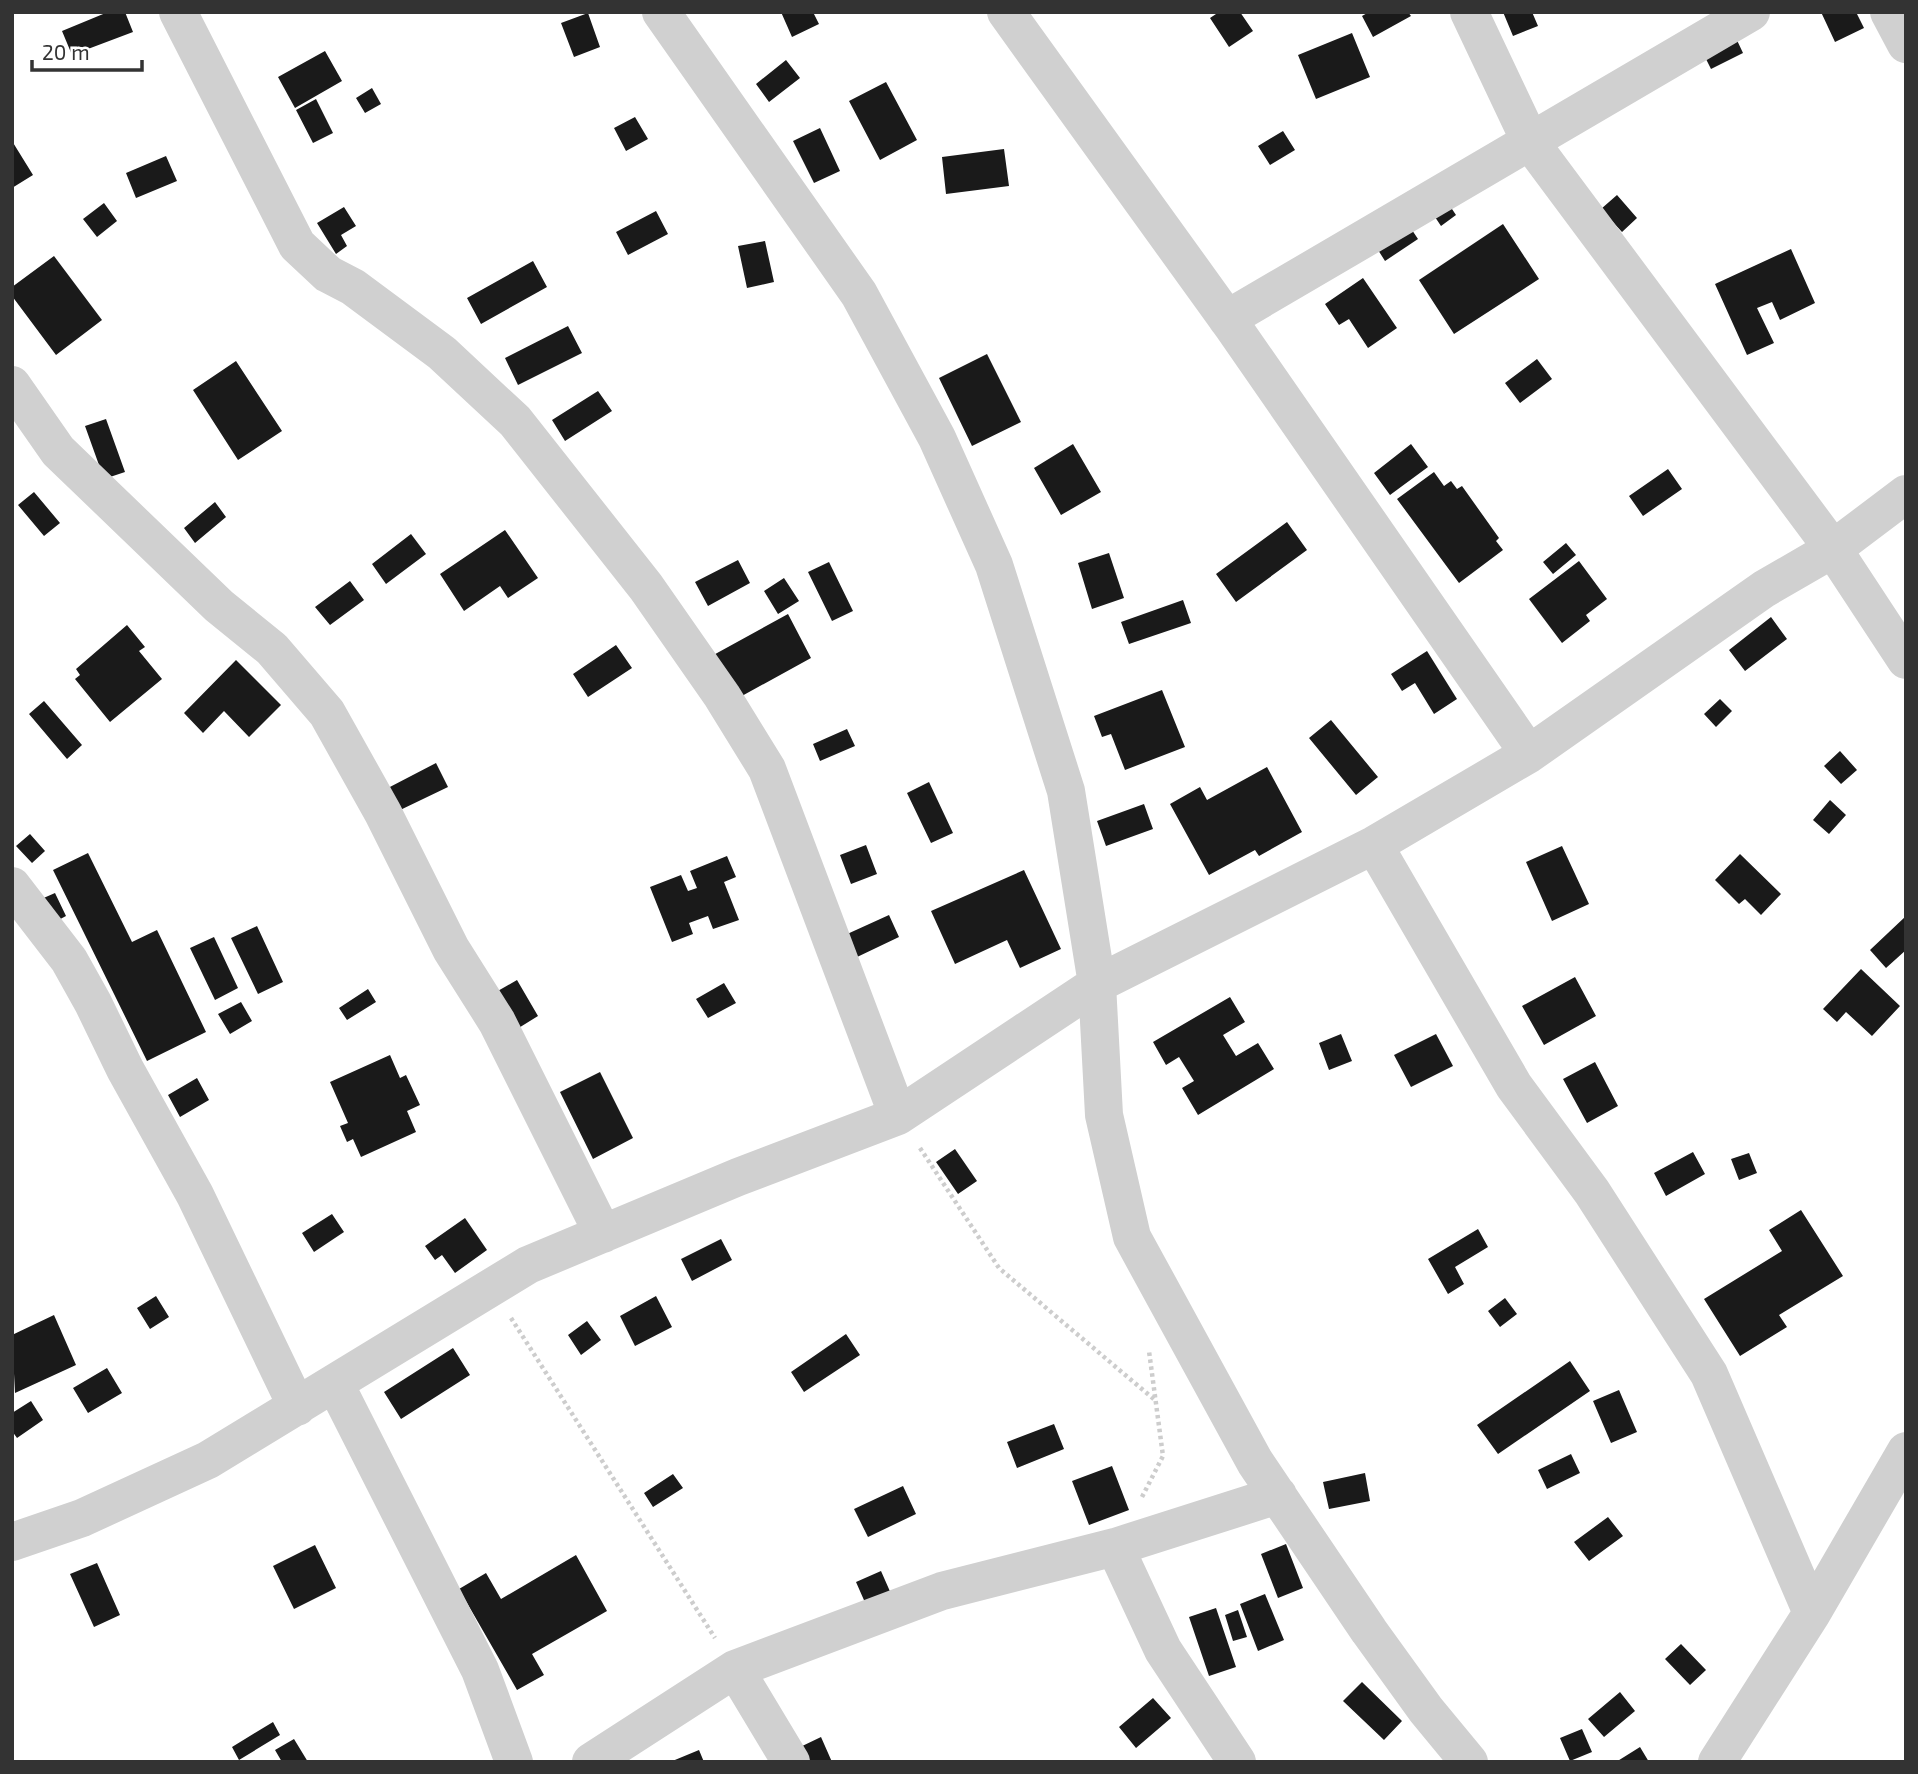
<svg xmlns="http://www.w3.org/2000/svg" width="1918" height="1774" viewBox="0 0 1918 1774" font-family="'Exo 2',sans-serif">
<rect width="100%" height="100%" fill="#fff"/>
<path fill="#1a1a1a" d="M108,12H125L133,32L72,55L62,31Z
M781,12H813L819,24L792,37Z
M1219,12H1240L1253,31L1229,47L1210,18Z
M1369,12H1408L1411,16L1373,37L1362,16Z
M1503,12H1532L1538,26L1513,36Z
M1821,12H1856L1864,28L1835,42Z
M588,13L600,47L574,57L561,23Z
M1352,33L1370,77L1316,99L1298,55Z
M1735,36L1743,53L1711,69L1702,51Z
M325,51L342,81L295,108L278,77Z
M786,60L800,78L769,102L756,84Z
M886,82L917,140L880,160L849,101Z
M372,88L381,104L365,113L356,98Z
M316,99L333,133L313,143L296,110Z
M635,117L648,139L626,151L614,128Z
M820,128L840,171L814,183L793,141Z
M1283,131L1295,150L1270,165L1258,146Z
M12,141L33,175L12,188Z
M1004,149L1009,186L946,194L942,157Z
M166,156L177,181L136,198L126,173Z
M1617,195L1637,218L1622,232L1601,209Z
M1446,200L1456,215L1441,226L1431,211Z
M104,203L117,221L97,237L83,219Z
M344,207L356,226L341,235L347,246L336,254L317,223Z
M656,211L668,234L628,255L616,232Z
M1406,221L1418,239L1385,261L1373,242Z
M1503,224L1539,279L1454,334L1419,280Z
M765,241L774,282L747,288L738,246Z
M1791,249L1815,303L1780,320L1772,302L1757,308L1774,343L1747,355L1715,284Z
M54,256L102,320L56,355L12,296V287Z
M533,261L547,287L481,324L467,298Z
M1363,278L1397,328L1368,348L1349,319L1339,325L1325,304Z
M568,326L582,353L518,385L505,358Z
M987,354L1021,422L972,446L939,378Z
M1537,359L1552,379L1520,403L1505,383Z
M236,361L282,431L238,460L193,390Z
M598,391L612,411L565,441L552,420Z
M106,419L125,472L104,479L85,426Z
M1073,444L1101,492L1061,515L1034,468Z
M1411,444L1428,467L1390,495L1374,473Z
M1668,469L1682,489L1643,516L1629,496Z
M1434,472L1444,486L1451,481L1457,489L1462,486L1499,538L1496,541L1503,550L1459,583L1397,499Z
M34,492L60,523L44,536L18,505Z
M215,502L226,517L195,543L184,528Z
M1287,522L1307,550L1236,602L1216,574Z
M505,530L538,578L508,598L500,586L464,611L440,574Z
M411,534L426,554L386,584L372,564Z
M1566,543L1576,555L1553,574L1543,562Z
M1109,553L1124,598L1092,609L1078,563Z
M738,560L750,583L708,606L695,582Z
M1579,561L1607,599L1586,615L1590,621L1562,643L1529,599Z
M829,562L853,611L832,621L808,572Z
M784,578L799,601L778,614L764,591Z
M350,581L364,600L330,625L315,607Z
M1183,600L1191,623L1129,644L1121,622Z
M788,614L811,658L731,702L708,658Z
M1771,617L1787,639L1745,671L1729,650Z
M127,625L145,647L139,651L162,679L110,722L75,679L80,675L76,669Z
M616,645L632,668L588,697L573,674Z
M1427,651L1457,699L1434,714L1415,683L1402,691L1391,674Z
M236,660L281,705L249,737L224,711L203,733L184,713Z
M1162,690L1185,747L1125,770L1111,734L1102,737L1094,716Z
M1720,699L1732,711L1716,727L1704,714Z
M44,701L82,745L67,759L29,714Z
M1331,720L1378,777L1356,795L1309,738Z
M847,729L855,746L820,761L813,744Z
M1840,751L1857,770L1841,784L1824,766Z
M436,763L448,787L396,812L386,789Z
M1267,767L1302,832L1259,856L1255,850L1209,875L1170,804L1200,787L1207,800Z
M929,782L953,833L931,843L907,793Z
M1830,800L1846,815L1829,834L1813,820Z
M1144,804L1153,829L1106,846L1097,821Z
M30,834L45,851L32,863L16,846Z
M866,845L877,874L851,884L840,855Z
M1562,846L1589,904L1552,921L1526,862Z
M88,853L132,942L157,930L206,1032L147,1061L53,870Z
M1740,854L1781,894L1761,915L1745,899L1739,904L1715,880Z
M727,856L736,877L724,882L739,920L713,929L708,916L689,923L693,934L672,942L650,887L681,875L688,891L697,888L690,871Z
M1024,870L1061,949L1020,968L1007,940L955,964L931,911Z
M55,893L66,916L51,924L39,900Z
M889,915L899,937L855,958L845,935Z
M1906,916V950L1886,968L1870,950Z
M257,926L283,982L258,994L231,938Z
M214,937L238,988L215,1000L190,948Z
M1861,969L1900,1006L1872,1036L1846,1012L1837,1022L1823,1009Z
M1575,977L1596,1016L1544,1045L1522,1006Z
M517,980L538,1016L517,1029L496,992Z
M724,983L736,1003L708,1018L696,999Z
M368,989L376,1002L347,1020L339,1008Z
M1230,997L1245,1022L1223,1035L1236,1056L1258,1043L1274,1069L1198,1115L1182,1088L1194,1081L1179,1057L1166,1065L1153,1042Z
M241,1002L252,1021L230,1034L218,1014Z
M1341,1034L1352,1061L1329,1070L1319,1043Z
M1436,1034L1453,1066L1411,1087L1394,1055Z
M390,1055L400,1078L406,1075L420,1105L407,1111L416,1132L361,1157L353,1139L347,1142L340,1126L348,1123L330,1082Z
M1595,1062L1618,1106L1587,1123L1563,1079Z
M600,1072L633,1138L593,1159L560,1092Z
M197,1078L209,1100L180,1117L168,1095Z
M955,1149L977,1181L958,1194L936,1162Z
M1693,1152L1705,1174L1666,1196L1654,1173Z
M1749,1153L1757,1173L1739,1180L1731,1159Z
M1801,1210L1843,1276L1779,1315L1787,1327L1740,1356L1704,1299L1782,1251L1769,1230Z
M332,1214L344,1232L314,1252L302,1233Z
M465,1218L487,1250L455,1273L442,1255L435,1260L425,1246Z
M1478,1229L1488,1247L1455,1267L1464,1284L1448,1294L1428,1259Z
M721,1239L732,1260L692,1281L681,1259Z
M156,1296L169,1317L150,1329L137,1308Z
M656,1296L672,1327L635,1346L620,1316Z
M1505,1298L1517,1314L1500,1327L1488,1311Z
M54,1315L76,1365L15,1393L12,1335Z
M587,1321L601,1340L581,1355L568,1335Z
M846,1334L860,1355L804,1392L791,1372Z
M453,1348L470,1375L401,1419L384,1392Z
M1570,1361L1590,1391L1498,1454L1477,1425Z
M107,1368L122,1393L88,1413L73,1388Z
M1619,1390L1637,1432L1611,1443L1593,1401Z
M31,1401L43,1420L17,1438L12,1431V1413Z
M1054,1424L1064,1449L1017,1468L1007,1442Z
M1571,1454L1580,1473L1547,1489L1538,1470Z
M1112,1466L1129,1510L1089,1525L1072,1481Z
M1365,1473L1370,1501L1329,1509L1323,1482Z
M673,1474L683,1488L653,1507L644,1493Z
M903,1486L916,1514L868,1537L854,1509Z
M1608,1517L1623,1536L1589,1561L1574,1542Z
M1286,1544L1303,1588L1278,1598L1261,1554Z
M315,1545L336,1588L294,1609L273,1566Z
M576,1555L607,1611L532,1654L544,1675L517,1690L459,1589L486,1573L501,1599Z
M97,1563L120,1615L94,1627L70,1574Z
M881,1571L892,1596L867,1607L856,1582Z
M1265,1594L1284,1640L1258,1651L1240,1604Z
M1216,1608L1236,1667L1209,1676L1189,1617Z
M1238,1610L1247,1637L1233,1641L1225,1615Z
M1681,1644L1706,1670L1690,1685L1665,1659Z
M1362,1682L1402,1721L1384,1740L1343,1701Z
M1620,1692L1635,1711L1604,1737L1588,1719Z
M1153,1698L1171,1718L1136,1748L1119,1727Z
M273,1722L280,1735L239,1760L232,1747Z
M1582,1729L1592,1752L1570,1761L1560,1738Z
M821,1737L832,1762H802L796,1749Z
M294,1739L308,1762H282L275,1750Z
M1640,1747L1649,1762H1616Z
M699,1750L704,1762H670Z"/>
<g fill="none" stroke-linecap="round" stroke-linejoin="round">
<path stroke="#cdcdcd" stroke-width="4.5" stroke-dasharray="3.5 3.5" stroke-linecap="butt" d="M920,1148L999,1268L1156,1401
M511,1318L715,1638
M1142,1497L1163,1456L1149,1351"/>
<path stroke="#d0d0d0" stroke-width="38" d="M178,12L297,245L328,274L353,287L442,353L515,421L646,587L722,696L767,769L898,1116
M661,12L859,294L937,438L994,565L1066,791L1097,984L1104,1115L1132,1237L1255,1462L1369,1631L1426,1710L1469,1762
M1006,12L1233,327L1529,754
M1469,12L1531,143L1833,549L1906,660
M1889,12L1906,44
M1227,319L1751,12
M12,385L58,451L219,606L272,649L327,713L383,813L451,949L497,1022L603,1234
M1374,845L1514,1086L1592,1192L1709,1374L1812,1613
M12,886L69,960L93,1003L125,1069L195,1195L297,1407
M335,1384L480,1670L514,1762
M12,1542L82,1518L208,1460L528,1265L738,1177L898,1116L1097,984L1374,845L1529,754L1764,589L1833,549L1906,494
M1115,1547L1163,1650L1237,1762
M735,1669L791,1762
M591,1762L735,1669L942,1591L1115,1547L1278,1495
M1717,1762L1812,1613L1906,1451"/>
</g>
<rect width="1918" height="1774" fill="none" stroke="#333333" stroke-width="28"/>
<path d="M32 60v10h110v-10" fill="none" stroke="#333333" stroke-width="3.5"/>
<text x="42" y="60" font-size="21" fill="#333333" stroke="#ffffff" stroke-width="5" paint-order="stroke">20 m</text>
</svg>
